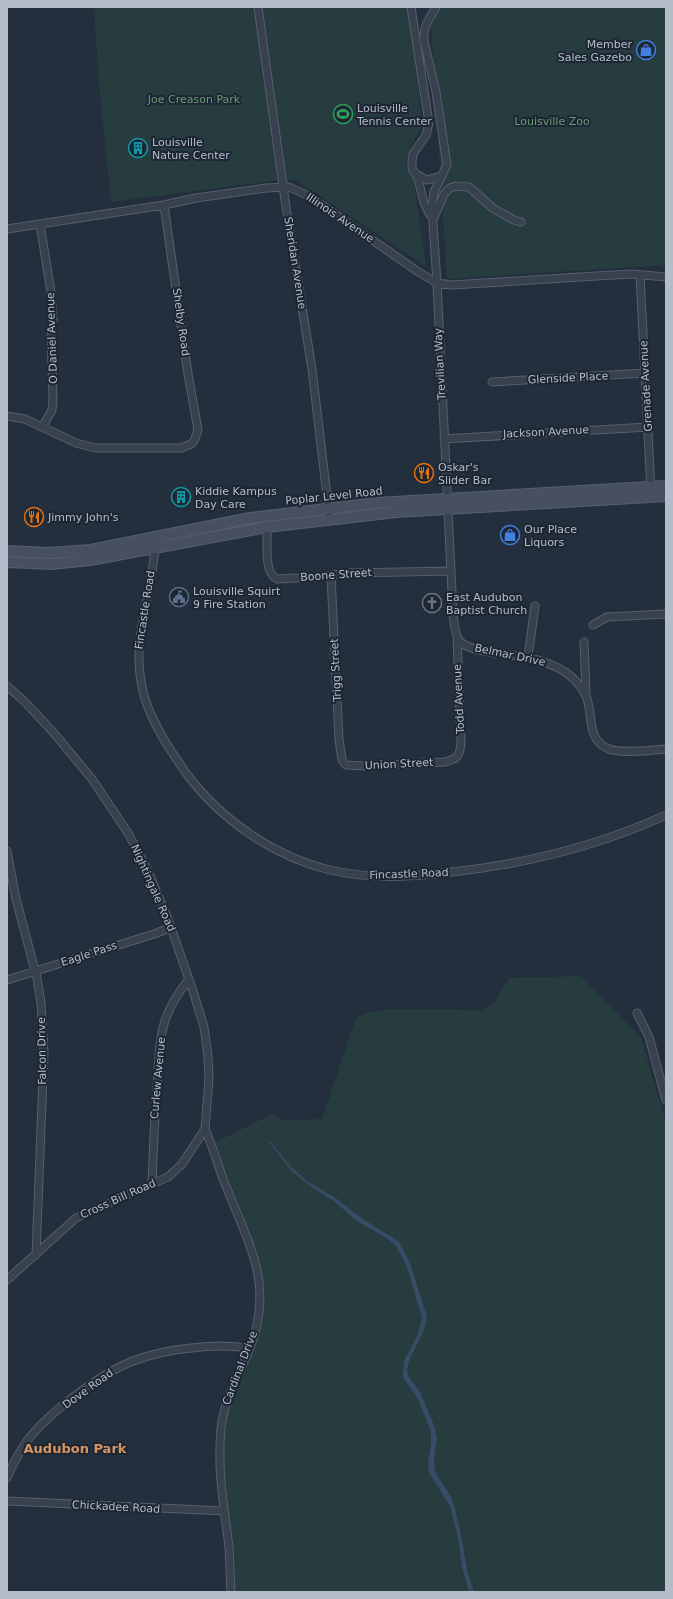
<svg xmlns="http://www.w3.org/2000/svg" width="673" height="1599" viewBox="0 0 673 1599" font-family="'DejaVu Sans',sans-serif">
<rect width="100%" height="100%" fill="#242f3e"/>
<path fill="#263c3f" d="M94,7H411L422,126L412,144L406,164L414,183L426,266L295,180L272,181L111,202L99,85Z
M430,7H666V266H651L447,279Z
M581,976L641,1037L666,1123V1592H234L235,1580L223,1452L226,1419L258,1337L263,1317V1282L258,1252L214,1143L272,1114L282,1120L322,1119L356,1018L367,1013L389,1009L481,1010L494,1003L509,978Z"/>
<path fill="#394c67" d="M270,1141L291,1167L308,1182L337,1199L361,1218L395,1239L400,1243L410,1263L427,1317L424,1330L409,1361L407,1371L409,1377L420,1392L435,1428L437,1439L434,1458L435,1472L451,1497L455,1508L462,1540L467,1570L474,1592H469L462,1567L458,1537L450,1506L429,1472L428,1462L431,1445V1431L418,1399L404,1379L403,1374L404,1361L418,1334L422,1318L407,1267L396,1246L388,1239L357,1221L335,1202L306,1183L291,1170L269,1142Z"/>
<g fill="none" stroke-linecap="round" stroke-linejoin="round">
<g stroke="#565f6c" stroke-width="9">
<path id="minor" d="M258,7L286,207L312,369L329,513
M411,7L429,123L426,135L413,154L412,162V168L418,179L424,203L430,215
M436,7C429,20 423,25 424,41L436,92L447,165L434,192L432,209L437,283L453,613C454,622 454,632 459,640C466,651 498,653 510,655C538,658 571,666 585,694C595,712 584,739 609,749C621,754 652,750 666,749
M416,174L427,180L441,176
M433,220L444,194L450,188L456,186L469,187L494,209L514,220L521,222
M40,224L51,292L53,321L51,328L53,400L52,410L43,426
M7,229L164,205L196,198L266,188L289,187L309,196L417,271L437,283L452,285L596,276L632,274L666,277
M640,275L651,491
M492,382L645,373
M7,416L25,419L76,443L95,448H181L191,444L194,441L198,430L188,374L164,205
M444,439L648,427
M267,527C268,541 263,573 277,579L317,577L351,573L451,571
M154,544C156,555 152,570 150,582C143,626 132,654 145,699C154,726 170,750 186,773C220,819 273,856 330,870C367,879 406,877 444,873C521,865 596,847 666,815
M331,576L339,739L342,760L346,765L365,766L445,762C458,759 460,755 461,743L457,636
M593,625L607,617L666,614
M584,642L586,694
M528,657L535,606
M7,686L24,701L53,732L92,779L128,833L147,869L168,919L193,991L204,1027L208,1056L209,1078L205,1129L182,1164L168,1177L76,1218L7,1280
M7,851L16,899L37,978L41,1003L44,1052L36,1255
M7,980L157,933L171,927
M637,1013L649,1037L666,1100
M205,1129C214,1149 219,1171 228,1191C248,1242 270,1277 255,1333C246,1366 224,1394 221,1429C217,1469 224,1507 229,1547C230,1562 230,1577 231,1592
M152,1184C153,1147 155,1110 158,1073C159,1058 159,1043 163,1028C167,1010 178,993 189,979
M7,1478C12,1465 19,1453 27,1441C48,1413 100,1374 133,1361C154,1353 177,1349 201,1347C217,1346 233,1345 249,1349
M7,1501L224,1511"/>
</g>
<g stroke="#565f6c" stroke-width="12">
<path id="secondary" d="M7,551L48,553L91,550L250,518L377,503L666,486
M7,562L52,564L90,560L267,527L396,512L666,496"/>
</g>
<use href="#minor" stroke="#38414e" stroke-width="7"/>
<use href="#secondary" stroke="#465061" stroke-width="10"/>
</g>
<defs>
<g id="shop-ring" transform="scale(1)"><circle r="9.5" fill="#1d2633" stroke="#3f7fe0" stroke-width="1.5"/><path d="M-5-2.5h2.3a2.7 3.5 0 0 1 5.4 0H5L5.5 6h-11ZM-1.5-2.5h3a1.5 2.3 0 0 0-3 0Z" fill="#3f7fe0"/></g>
<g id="stadium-ring" transform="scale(1)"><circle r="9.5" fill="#1d2633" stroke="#2e9e5b" stroke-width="1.5"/><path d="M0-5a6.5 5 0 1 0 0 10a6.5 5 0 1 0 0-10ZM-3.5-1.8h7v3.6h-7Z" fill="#2e9e5b"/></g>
<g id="building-ring" transform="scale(1)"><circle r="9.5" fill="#1d2633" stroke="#0f9aa8" stroke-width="1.5"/><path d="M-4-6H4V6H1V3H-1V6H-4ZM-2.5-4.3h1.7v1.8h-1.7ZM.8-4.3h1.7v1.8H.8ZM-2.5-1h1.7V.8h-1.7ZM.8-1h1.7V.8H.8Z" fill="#0f9aa8"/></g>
<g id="restaurant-ring" transform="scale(1)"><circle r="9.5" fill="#1d2633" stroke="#e8710a" stroke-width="1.5"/><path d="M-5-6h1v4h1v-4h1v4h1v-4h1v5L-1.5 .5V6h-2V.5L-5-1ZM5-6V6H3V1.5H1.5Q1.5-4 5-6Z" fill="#e8710a"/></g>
<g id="civic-ring" transform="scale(1)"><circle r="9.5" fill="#1d2633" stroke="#5c6f8a" stroke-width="1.5"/><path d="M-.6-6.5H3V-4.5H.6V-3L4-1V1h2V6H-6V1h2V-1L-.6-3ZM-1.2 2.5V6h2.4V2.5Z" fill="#5c6f8a"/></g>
<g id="church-ring" transform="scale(1)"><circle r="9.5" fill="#1d2633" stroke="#6b7280" stroke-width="1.5"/><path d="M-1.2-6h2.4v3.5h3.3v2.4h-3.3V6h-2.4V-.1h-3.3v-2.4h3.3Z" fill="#6b7280"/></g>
</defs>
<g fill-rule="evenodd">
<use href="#shop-ring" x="646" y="50"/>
<use href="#stadium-ring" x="343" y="114"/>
<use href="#building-ring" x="138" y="148"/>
<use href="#restaurant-ring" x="424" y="473"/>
<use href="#building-ring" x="181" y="497"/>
<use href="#restaurant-ring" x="34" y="517"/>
<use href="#shop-ring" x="510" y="535"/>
<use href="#civic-ring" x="179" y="597"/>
<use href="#church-ring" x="432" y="603"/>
</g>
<g text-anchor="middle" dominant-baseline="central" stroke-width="4" stroke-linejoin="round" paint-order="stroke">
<g font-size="11" fill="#b4bcc9" stroke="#1d2633" text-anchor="start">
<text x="632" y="44" text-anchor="end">Member<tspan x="632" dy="13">Sales Gazebo</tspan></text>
<text x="357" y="108">Louisville<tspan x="357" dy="13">Tennis Center</tspan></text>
<text x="152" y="142">Louisville<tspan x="152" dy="13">Nature Center</tspan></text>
<text x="438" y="467">Oskar's<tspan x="438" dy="13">Slider Bar</tspan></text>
<text x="195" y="491">Kiddie Kampus<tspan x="195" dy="13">Day Care</tspan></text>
<text x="48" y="517">Jimmy John's</text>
<text x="524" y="529">Our Place<tspan x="524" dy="13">Liquors</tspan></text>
<text x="193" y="591">Louisville Squirt<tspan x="193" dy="13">9 Fire Station</tspan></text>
<text x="446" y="597">East Audubon<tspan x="446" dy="13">Baptist Church</tspan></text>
</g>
<g font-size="11" fill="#6b9a76" stroke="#1d2633">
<text x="194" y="99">Joe Creason Park</text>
<text x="552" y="121">Louisville Zoo</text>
</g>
<g font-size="11" fill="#b4bcc9" stroke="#1d2633">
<text transform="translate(340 218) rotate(34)">Illinois Avenue</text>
<text transform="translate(295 263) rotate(81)">Sheridan Avenue</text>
<text transform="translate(181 322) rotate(82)">Shelby Road</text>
<text transform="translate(52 338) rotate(-92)">O Daniel Avenue</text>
<text transform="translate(440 364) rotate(-93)">Trevilian Way</text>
<text transform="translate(568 378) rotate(-3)">Glenside Place</text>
<text transform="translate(646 386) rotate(-93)">Grenade Avenue</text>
<text transform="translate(546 432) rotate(-3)">Jackson Avenue</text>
<text transform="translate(334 496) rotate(-6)">Poplar Level Road</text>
<text transform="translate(336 575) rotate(-4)">Boone Street</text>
<text transform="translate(145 610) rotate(-81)">Fincastle Road</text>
<text transform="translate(510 655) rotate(12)">Belmar Drive</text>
<text transform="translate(336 670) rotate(-93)">Trigg Street</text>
<text transform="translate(459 699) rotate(-93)">Todd Avenue</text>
<text transform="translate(399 764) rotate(-3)">Union Street</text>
<text transform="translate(409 874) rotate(-2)">Fincastle Road</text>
<text transform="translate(153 888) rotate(66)">Nightingale Road</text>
<text transform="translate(89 954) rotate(-18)">Eagle Pass</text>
<text transform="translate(42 1051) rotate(-91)">Falcon Drive</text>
<text transform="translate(158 1078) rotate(-85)">Curlew Avenue</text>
<text transform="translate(118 1199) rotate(-24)">Cross Bill Road</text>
<text transform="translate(240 1368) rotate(-69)">Cardinal Drive</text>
<text transform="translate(88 1389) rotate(-36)">Dove Road</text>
<text transform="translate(116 1507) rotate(3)">Chickadee Road</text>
</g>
<g font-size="13" font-weight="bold" fill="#d59563" stroke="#1d2633">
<text x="75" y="1448">Audubon Park</text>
</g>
</g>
<rect width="673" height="1599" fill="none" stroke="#b4bcc9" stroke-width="16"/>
</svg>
